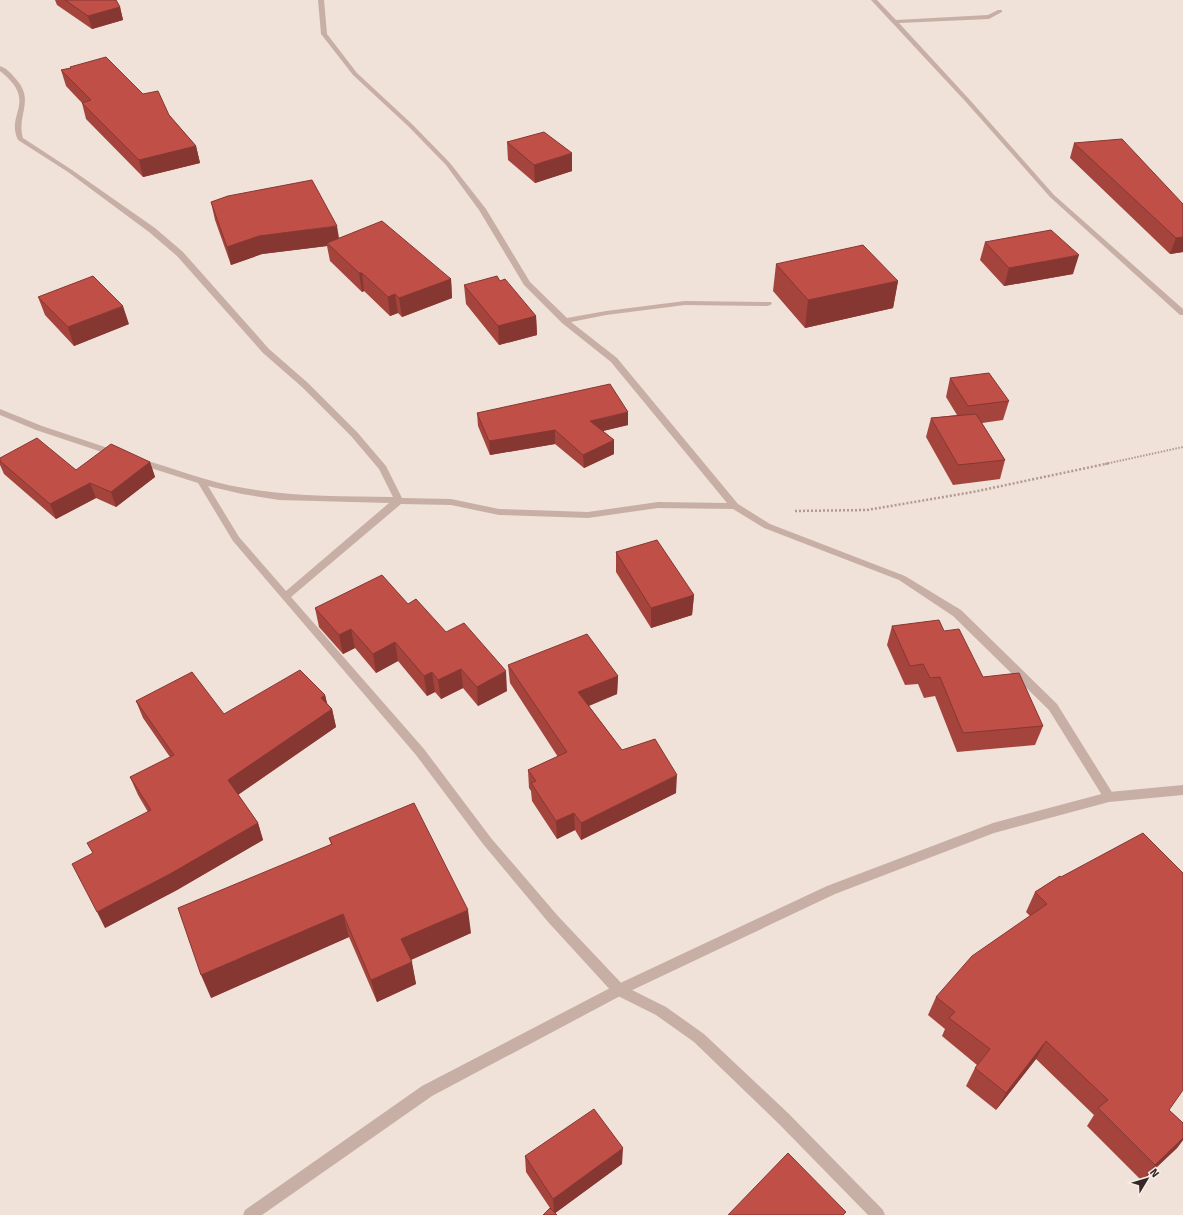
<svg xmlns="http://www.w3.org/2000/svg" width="1183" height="1215" viewBox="0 0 1183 1215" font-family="Signika,sans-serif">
<rect width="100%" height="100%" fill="#f0e1d9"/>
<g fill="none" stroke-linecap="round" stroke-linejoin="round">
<path stroke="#b39990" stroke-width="2" stroke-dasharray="1.5 1.5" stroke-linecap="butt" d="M1105,464L1183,447"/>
<path stroke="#b39990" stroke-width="2.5" stroke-dasharray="2 2" stroke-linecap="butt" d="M795,511L867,510L973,492L1110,463"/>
<path fill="#c7afa6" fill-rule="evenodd" d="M318,0H324L327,34L357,73L413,125L450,163L486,209L530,282L567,318L606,311L685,301L771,302L772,304L768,306L685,305L606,315L571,322L617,358L738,504L770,524L905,576L961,610L1057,704L1115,797L1113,800L1109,802L1105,800L1049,710L953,616L899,580L764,528L733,509L658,508L588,518L499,515L451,505L401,504L291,597L424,749L491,838L557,915L624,986L666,1007L704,1034L789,1114L883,1210L885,1215H868L779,1124L694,1042L656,1015L614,994L549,923L483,844L416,755L233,541L198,483L135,463L134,461L138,458C173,468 207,482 244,488C293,497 343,496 393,497L379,469L351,436L302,387L263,353L177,256L149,232L68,172L18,140C5,113 39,102 0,71V66C6,68 11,73 15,78C36,100 16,115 23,138L72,170L155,228L183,252L269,349L308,383L357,432L386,466L402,498L451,499L499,509L588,512L658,502L727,503L611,362L562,323L524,285L479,210L446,165L409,127L353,75L321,34ZM208,486L242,494L279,500L389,503L286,591L239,537Z
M871,0H877L896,20L988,15L998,10H1002V12L989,19L899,23L969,99L1054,195L1183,309V315H1180L1050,197L965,101Z
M0,409L42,426L120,452L121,454L120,456H114L36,430L0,415Z"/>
<path fill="#c7afa6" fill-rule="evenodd" d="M1183,785V795L1109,802L994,833L835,894L624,994L432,1096L262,1215H243L245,1210L422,1086L614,986L827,886L993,823L1109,792Z"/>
</g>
<path fill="#a5443d" d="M55,0H116L120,7L123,20L92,29L57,5Z
M70,67L143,94L169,115L196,146L200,163L143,177L86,119L82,103L66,86L61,70L70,68Z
M507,142L572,171L535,183L508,160Z
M1074,143L1183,204V252L1170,254L1070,158Z
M211,202L339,238L451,279L452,298L402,317L398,313L390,316L364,291L362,292L330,261L327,246L262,254L231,265L215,220Z
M985,242L1073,274L1004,286L980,260Z
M776,264L898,281L893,308L805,328L773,291Z
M500,281L536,316L537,335L499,345L466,304L464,285Z
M38,297L129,324L74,346L45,315Z
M950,378L1009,401L1003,420L982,423L1005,460L1000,479L953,485L926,437L931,418L957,415L946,397Z
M477,413L628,425L603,431L614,440V454L584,468L555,444L490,455L478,426Z
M0,458L76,470L150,462L155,477L116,507L96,498L56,519L4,474L0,465Z
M616,552L694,595L692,615L651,628L616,572Z
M408,604L446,632L507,691L478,706L463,688L441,699L435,692L427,696L398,661L376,673L355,648L343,654L319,627L315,608Z
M892,626L944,631L983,677L1043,726L1035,745L957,752L935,696L924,698L918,684L905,685L887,645Z
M508,665L618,676L617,694L589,706L622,750L676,793L581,840L575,830L557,839L532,801L531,791L529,788L528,770L558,757L510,683Z
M325,695L327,703L332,709L336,727L238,795L258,823L263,840L177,890L105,928L148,812L138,795L130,777L170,757L143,718L136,701L224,714Z
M329,838L471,933L411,960L416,984L377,1002L349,937L211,998L331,844Z
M1060,876L1169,1110L1183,1123V1140L1177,1148L1142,1181L1087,1126L1094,1115L1036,1059L996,1110L966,1086L975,1068L977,1065L942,1036L945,1029L928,1015L936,997L1030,916L1026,912L1035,892Z
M525,1156L622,1164L555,1213L550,1208L526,1172Z"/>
<path fill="#863732" d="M120,7L123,20L92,29L88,16Z
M196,146L200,163L143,177L139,160Z
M572,153V171L535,183L534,165Z
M337,226L340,244L327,243V246L262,254L231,265L227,247L259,236Z
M1183,237V252L1170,254L1176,238Z
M1079,255L1073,274L1004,286L1009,268Z
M359,273H362L364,291L362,292Z
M451,279L452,298L402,317L399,298Z
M898,281L893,308L805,328L808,300Z
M395,294L398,313L390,316L388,297Z
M123,306L129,324L74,346L68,327Z
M536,316L537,335L499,345L498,326Z
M628,412V425L590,434V421Z
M555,430V444L490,455L489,441Z
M614,440V454L584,468L583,455Z
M150,462L155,477L116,507L111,492Z
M90,483L96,498L56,519L50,504Z
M694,595L692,615L651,628V608Z
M351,629L355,648L343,654L339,635Z
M395,642L398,661L376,673L373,654Z
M461,669L463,688L441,699L438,680Z
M506,671L507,691L478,706L477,687Z
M432,672L435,692L427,696L424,676Z
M618,676L617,694L578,710V692Z
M325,695L329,712L332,709L336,727L233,798L228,780L321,698Z
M677,775L676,793L581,840V823Z
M574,813L575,830L557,839L556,821Z
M258,823L263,840L177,890L105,928L97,912Z
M468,910L471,933L406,962L401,939Z
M343,914L349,937L211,998L201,975Z
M412,962L416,984L377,1002L371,980Z
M1046,1041L1036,1059L996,1110L1006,1093Z
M1183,1138V1140L1177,1148L1142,1181L1155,1165Z
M623,1148L622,1164L554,1214L553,1199Z"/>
<path fill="#c04f47" stroke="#863732" d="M65,0H116L120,7L88,16Z
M106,57L143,94L158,91L169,115L196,146L139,160L82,103L91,100L61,70L71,68L70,67Z
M544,132L572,153L534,165L507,142Z
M1122,139L1183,204V237L1176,238L1074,143Z
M312,180L337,226L259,236L227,247L211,202L228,196Z
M382,221L451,279L399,298L395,294L388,297L362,273H359L327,243Z
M1051,230L1079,255L1009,268L985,242Z
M863,245L898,281L808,300L776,264Z
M93,276L123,306L68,327L38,297Z
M497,276L500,281L505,279L536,316L498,326L464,285Z
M989,373L1009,401L968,406L950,378Z
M610,384L628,412L590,421L614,440L583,455L555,430L489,441L477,413Z
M976,414L1005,460L958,465L931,418Z
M37,438L76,470L111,444L150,462L111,492L90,483L50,504L0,461V458Z
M657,540L694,595L651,608L616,552Z
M382,575L408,604L416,599L446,632L464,623L506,671L477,687L461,669L438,680L432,672L424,676L395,642L373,654L351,629L339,635L315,608Z
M939,620L944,631L959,629L983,677L1019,673L1043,726L963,733L940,677L930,678L923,664L910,666L892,626Z
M587,634L618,676L578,692L622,750L655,739L677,775L581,823L574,813L556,821L531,783L536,781L528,770L567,752L508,665Z
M300,670L325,695L321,698L332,709L228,780L258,823L170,874L97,912L72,864L93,853L87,843L151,810L130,777L174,755L136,701L192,672L224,714Z
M414,803L468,910L401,939L412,962L371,980L343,914L201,975L178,908L332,844L329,838Z
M1143,833L1183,873V1090L1169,1110L1183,1123V1138L1155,1165L1098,1108L1108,1100L1046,1041L1006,1093L975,1068L990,1049L949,1018L955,1012L936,997L972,956L1047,904L1035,892L1060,876L1061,877Z
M594,1109L623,1148L553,1199L525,1156Z
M788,1153L846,1212L843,1215H728Z
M550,1208L557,1215H543Z"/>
<g transform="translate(1147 1179) rotate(52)" stroke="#f8ece5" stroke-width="3" paint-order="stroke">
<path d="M0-3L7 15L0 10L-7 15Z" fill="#342827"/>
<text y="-6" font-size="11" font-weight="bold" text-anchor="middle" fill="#342827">N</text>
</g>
</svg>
